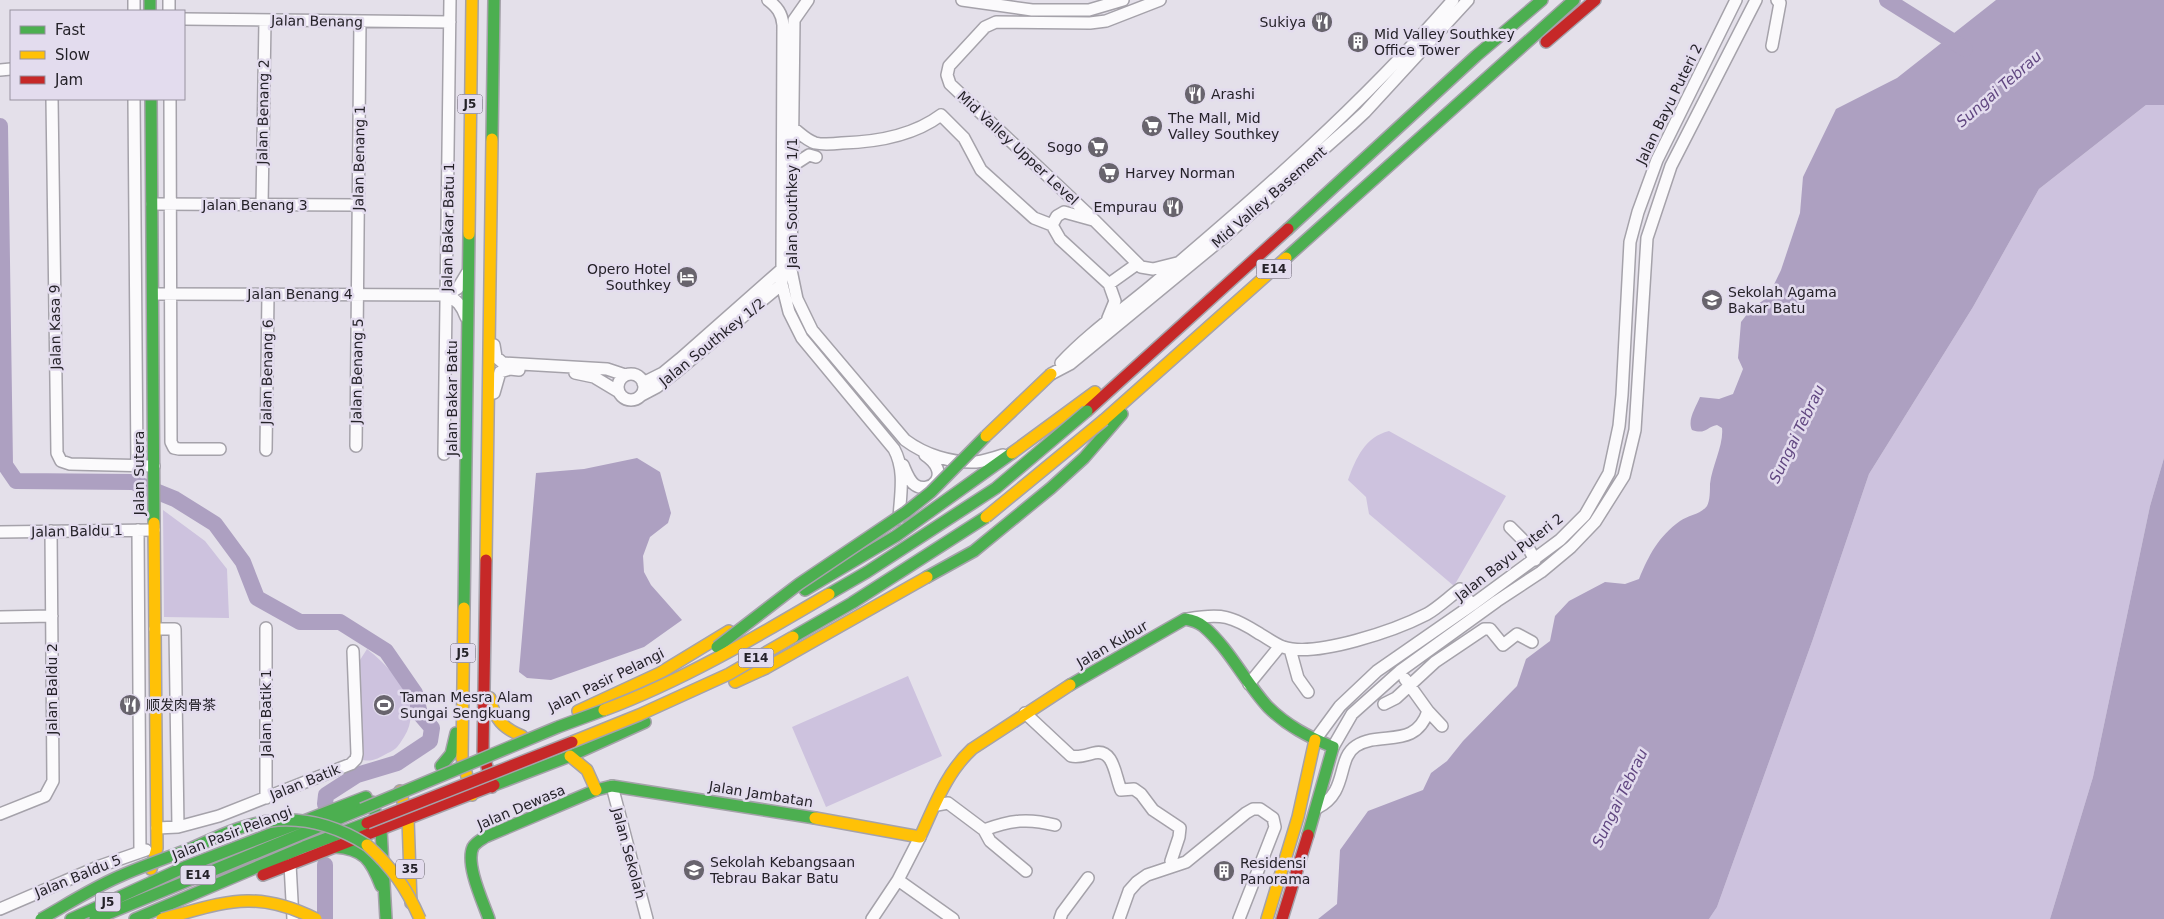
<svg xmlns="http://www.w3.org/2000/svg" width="2164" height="919" viewBox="0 0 2164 919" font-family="'DejaVu Sans','Noto Sans SC',sans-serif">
<rect width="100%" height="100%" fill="#e4e0ea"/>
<path fill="#cdc2de" d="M2146,105H2164V458L2150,506L2093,777L2050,919H1709L1717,907L1813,639L1869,474L1973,307L2039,189Z
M1389,431L1506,496L1454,586L1369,514L1366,497L1348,480C1356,458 1365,437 1389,431Z
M163,510L205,541L227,569L229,618L164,617Z
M367,649C392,668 425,705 404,737C399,745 396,750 388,753C377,759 371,763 359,759L360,660Z
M908,676L942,756L826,807L792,727Z"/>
<path fill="#ada0c1" d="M1996,0H2164V105H2146L2039,189L1973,307L1869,474L1813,639L1717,907L1709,919H1318L1337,904L1340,850L1368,811L1423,790L1431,773L1447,761L1463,741L1517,686L1526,659L1550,641L1555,616L1569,601L1605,582L1625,584L1639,579C1649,555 1658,537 1680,521C1688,515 1700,515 1707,506C1710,501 1710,490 1710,484C1712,466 1724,444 1722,428L1717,425C1706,427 1706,435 1692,430C1687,420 1696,407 1700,397L1719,399L1733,394L1743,369L1738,358L1741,322L1751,309L1768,297L1781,270L1800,213L1803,177L1836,109L1897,78Z
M637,458L660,472L671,513L668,523L650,537L643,556L644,572L651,585L682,620L644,647L551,680L527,678L519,672L536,473L584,469Z
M2164,458V919H2050L2093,777L2150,506Z"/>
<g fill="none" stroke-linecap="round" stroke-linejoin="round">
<path stroke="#ada0c1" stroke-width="16" d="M1887,0L1965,49
M0,126L5,465L16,481L133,482L175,499L215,524L243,562L257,598L300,622H340L386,651L415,693L420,714L432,728L430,741L397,763L357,775L326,795L325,804
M325,865V919"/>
<g stroke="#a5a2aa" stroke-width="14">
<path id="street" d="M134,0V11
M169,0V11
M768,0C777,7 782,13 783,25L782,269V284L789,312L802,338L894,449C906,471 900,496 899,519
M808,0L794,20L791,270L797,299L812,330L905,440C925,455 951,463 976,462C985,461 994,458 1003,455
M962,0L1032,10H1089L1123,0
M1160,0L1106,21L1090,23L996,22L985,27L949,66L947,75L950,84L1087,213L1141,267L1153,269L1177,263
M184,19L450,22
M1772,46L1780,3L1777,0
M0,70L11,69
M52,99L57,453L61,461L70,464L154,466
M134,99L137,467
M170,99L171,442L174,448L179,449H220
M793,128C800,133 806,140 815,143C824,145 833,144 842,143C877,142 913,136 941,115L964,138L981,170L1034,218L1052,225
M792,166L809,155L816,157
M152,204L358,205
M262,205L265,20
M1093,220L1064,212L1057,216L1052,225L1060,239L1109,284L1115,301L1108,318
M1109,284L1137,264
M153,294L447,295L458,288L467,273
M447,295C457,300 462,306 466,317
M494,345L496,357L503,363L607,369L625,375
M1061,363C1088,334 1120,312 1150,287C1257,197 1362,105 1453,0
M575,373L594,377L619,392
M618 387a13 13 0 1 1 26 0a13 13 0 1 1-26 0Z
M1051,374L1070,364L1223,238L1351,125L1365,112L1468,0
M643,383L663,373L680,359L782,269
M494,393L500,372L510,369L519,370
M640,396L657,387L675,373L782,284
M356,446L360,21
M266,450L268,294
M444,454L450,0
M903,465C906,472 909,481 915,485C930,495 953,474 925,455
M1510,527L1525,542L1535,560
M138,530L140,852
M0,532L154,530
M0,617L52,616
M1188,619C1222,613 1232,616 1260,634C1267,638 1275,644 1283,647C1316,658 1396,630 1427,614C1439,607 1449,597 1460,589L1472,605
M155,629H175L178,827
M1290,649L1298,678L1308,692
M1405,679L1428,711L1442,726
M1249,684L1280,646
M1384,704L1396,698L1435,662L1484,629H1490L1503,645L1517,634L1532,642
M1025,713L1071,756C1079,758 1086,755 1094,753C1114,748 1115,776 1121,790L1134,789L1141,794L1153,810L1180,828L1179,837L1171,861
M1315,740L1340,706L1377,671L1472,605L1560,540L1585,515L1609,473L1619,426L1622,395L1630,242L1638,212L1657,160L1736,0
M1333,747L1352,714L1400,671L1497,601L1541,572L1571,547L1595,522L1624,476L1635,430L1647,238L1671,166L1756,0
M612,786L647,919
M266,798V628
M937,805L948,803L984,830C1011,820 1028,818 1055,825
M1317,808C1349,792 1336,759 1356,746C1381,730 1415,750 1428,711
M0,814L45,796L53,781L51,531
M157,828L178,827L219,816L351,764L356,759L357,754L353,651
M984,830L990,841L1026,871
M290,864L293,919
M898,880L953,919
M0,909L100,866L146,850
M872,919L898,880L920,837
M1060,919L1062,913L1088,878
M1119,919L1129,891L1137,882L1147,875L1186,862L1246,813L1253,809H1260L1273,818L1275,827L1239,919"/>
</g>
<g stroke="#a5a2aa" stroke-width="14">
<path id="fast" d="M150,0V11
M151,99L154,523
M492,139L494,0
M1288,229L1476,56L1542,0
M1286,258L1574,0
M927,577L974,551L1051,488L1084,458L1122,414
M805,590L896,536L1012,453
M464,608L469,234
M1070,685L1185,619C1191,620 1198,622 1203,626C1229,648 1245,682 1268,707C1287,726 1309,737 1333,747L1308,835
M441,766L451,754L456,733
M494,785L570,756L645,722
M372,802L381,830L386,919
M335,847C364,849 371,860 381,886
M71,919L185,867L366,797
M95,919L362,809
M135,919L304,847L367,823
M489,919C483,902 465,864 473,847C476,842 481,840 485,837L596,790L612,786L815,818"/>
</g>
<g stroke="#a5a2aa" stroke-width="14">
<path id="slow" d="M469,234L472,0
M1104,420L1286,258
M1012,453L1095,392
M486,560L492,139
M464,608L462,758L472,795
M735,682L766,668L927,577
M490,698C494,719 503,728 522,736
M578,711L660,673L729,631
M570,756L587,770L596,790
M400,791L408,819L411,903
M815,818L920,837C935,805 946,773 972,749L1070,685
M151,869L157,848L154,523
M1267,919L1298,817L1315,740"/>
</g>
<g stroke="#a5a2aa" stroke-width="14">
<path id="jam" d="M1546,42L1595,0
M1087,411L1288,229
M486,560L483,751L492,787
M263,875L494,785
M1282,919L1308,835"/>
</g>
<use href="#street" stroke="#fbfafc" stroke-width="11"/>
<use href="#fast" stroke="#4caf50" stroke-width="11"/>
<use href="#slow" stroke="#ffc107" stroke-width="11"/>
<use href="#jam" stroke="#c62828" stroke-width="11"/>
<g stroke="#a5a2aa" stroke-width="14" stroke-linecap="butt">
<path id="fast-bridge" d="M829,594L867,572L996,488L1087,411
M793,637L852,603L986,517
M717,647L799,584L906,512L931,492L986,436
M362,809L558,727L604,710
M41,919C66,905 91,889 118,877C142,866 167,858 192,848C219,836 247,822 278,820C310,818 340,828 367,845"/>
</g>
<g stroke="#a5a2aa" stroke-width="14" stroke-linecap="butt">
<path id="slow-bridge" d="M986,436L1051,374
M986,517L1104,420
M604,710C684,680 756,637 829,594
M572,742L639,715L729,674L793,637
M367,845C392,867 407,889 420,919
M162,919C224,903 254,888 316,919"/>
</g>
<g stroke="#a5a2aa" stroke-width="14" stroke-linecap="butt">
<path id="jam-bridge" d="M367,823L572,742"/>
</g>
<use href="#fast-bridge" stroke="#4caf50" stroke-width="11"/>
<use href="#slow-bridge" stroke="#ffc107" stroke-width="11"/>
<use href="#jam-bridge" stroke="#c62828" stroke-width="11"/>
</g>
<defs>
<g id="restaurant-disc" transform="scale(1.125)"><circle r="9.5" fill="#68646d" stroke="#e3dcee"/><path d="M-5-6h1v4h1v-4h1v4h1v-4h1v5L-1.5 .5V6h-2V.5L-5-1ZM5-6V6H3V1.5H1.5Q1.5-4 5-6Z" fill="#fff"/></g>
<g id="building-disc" transform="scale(1.125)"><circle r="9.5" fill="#68646d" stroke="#e3dcee"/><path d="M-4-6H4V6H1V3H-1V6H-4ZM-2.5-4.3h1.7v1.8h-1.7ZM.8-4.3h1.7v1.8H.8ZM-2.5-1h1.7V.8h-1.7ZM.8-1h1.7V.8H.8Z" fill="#fff"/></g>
<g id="supermarket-disc" transform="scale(1.125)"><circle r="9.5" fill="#68646d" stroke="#e3dcee"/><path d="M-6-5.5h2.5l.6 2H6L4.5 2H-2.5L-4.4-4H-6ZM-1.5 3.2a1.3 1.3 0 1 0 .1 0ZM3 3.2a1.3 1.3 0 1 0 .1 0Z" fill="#fff"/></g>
<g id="hotel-disc" transform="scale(1.125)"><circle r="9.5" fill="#68646d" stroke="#e3dcee"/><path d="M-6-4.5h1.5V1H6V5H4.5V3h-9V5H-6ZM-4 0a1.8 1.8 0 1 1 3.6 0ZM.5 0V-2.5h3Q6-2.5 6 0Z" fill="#fff"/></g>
<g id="school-disc" transform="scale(1.125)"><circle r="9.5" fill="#68646d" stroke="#e3dcee"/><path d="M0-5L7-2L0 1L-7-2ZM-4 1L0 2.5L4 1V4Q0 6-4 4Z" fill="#fff"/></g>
<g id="stadium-disc" transform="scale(1.125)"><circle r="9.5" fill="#68646d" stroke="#e3dcee"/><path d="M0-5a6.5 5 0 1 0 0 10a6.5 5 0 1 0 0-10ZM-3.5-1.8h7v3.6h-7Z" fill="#fff"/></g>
</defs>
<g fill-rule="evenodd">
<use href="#restaurant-disc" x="1322" y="22"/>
<use href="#building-disc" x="1358" y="42"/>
<use href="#restaurant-disc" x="1195" y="94"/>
<use href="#supermarket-disc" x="1152" y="126"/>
<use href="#supermarket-disc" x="1098" y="147"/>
<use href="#supermarket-disc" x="1109" y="173"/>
<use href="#restaurant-disc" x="1173" y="207"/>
<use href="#hotel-disc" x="687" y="277"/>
<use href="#school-disc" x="1712" y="300"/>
<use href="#restaurant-disc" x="130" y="705"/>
<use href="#stadium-disc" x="384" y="705"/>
<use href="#school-disc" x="694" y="870"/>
<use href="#building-disc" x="1224" y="871"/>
</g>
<g text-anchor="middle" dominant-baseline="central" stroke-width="5" stroke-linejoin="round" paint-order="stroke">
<g fill="#e3dcee" stroke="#5e5a64" stroke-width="1">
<rect x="457.5" y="94.5" width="25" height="19" rx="4"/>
<rect x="1256.5" y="259.5" width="35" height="19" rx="4"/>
<rect x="450.5" y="643.5" width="25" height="19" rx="4"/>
<rect x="738.5" y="648.5" width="35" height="19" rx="4"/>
<rect x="396" y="859.5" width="28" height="19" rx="4"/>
<rect x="180.5" y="865.5" width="35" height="19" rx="4"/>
<rect x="95.5" y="892.5" width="25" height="19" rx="4"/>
</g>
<g font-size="12" font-weight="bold" fill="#252229">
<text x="470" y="104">J5</text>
<text x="1274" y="269">E14</text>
<text x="463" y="653">J5</text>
<text x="756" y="658">E14</text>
<text x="410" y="869">35</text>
<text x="198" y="875">E14</text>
<text x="108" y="902">J5</text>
</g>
<g font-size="14" fill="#252229" stroke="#e3dcee">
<text transform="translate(317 21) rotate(1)">Jalan Benang</text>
<text transform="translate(1669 104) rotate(-64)">Jalan Bayu Puteri 2</text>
<text transform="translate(263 112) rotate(-89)">Jalan Benang 2</text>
<text transform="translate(1018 148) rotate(43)">Mid Valley Upper Level</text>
<text transform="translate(359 158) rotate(-89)">Jalan Benang 1</text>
<text transform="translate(1269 197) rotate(-41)">Mid Valley Basement</text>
<text transform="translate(792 203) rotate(-90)">Jalan Southkey 1/1</text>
<text x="255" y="205">Jalan Benang 3</text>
<text transform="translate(448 227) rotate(-89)">Jalan Bakar Batu 1</text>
<text x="300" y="294">Jalan Benang 4</text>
<text transform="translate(55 327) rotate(-91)">Jalan Kasa 9</text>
<text transform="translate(712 342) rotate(-39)">Jalan Southkey 1/2</text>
<text transform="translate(357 371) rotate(-89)">Jalan Benang 5</text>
<text transform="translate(267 372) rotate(-89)">Jalan Benang 6</text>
<text transform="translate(452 398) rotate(-90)">Jalan Bakar Batu</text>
<text transform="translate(139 473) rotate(-90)">Jalan Sutera</text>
<text transform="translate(77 531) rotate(-1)">Jalan Baldu 1</text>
<text transform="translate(1509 557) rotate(-38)">Jalan Bayu Puteri 2</text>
<text transform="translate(1112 644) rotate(-30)">Jalan Kubur</text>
<text transform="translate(606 680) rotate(-26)">Jalan Pasir Pelangi</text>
<text transform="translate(52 689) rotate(-90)">Jalan Baldu 2</text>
<text transform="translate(266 713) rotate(-90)">Jalan Batik 1</text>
<text transform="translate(305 782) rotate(-22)">Jalan Batik</text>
<text transform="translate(761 794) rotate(9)">Jalan Jambatan</text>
<text transform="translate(521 807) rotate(-23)">Jalan Dewasa</text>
<text transform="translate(232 833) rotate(-21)">Jalan Pasir Pelangi</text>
<text transform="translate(629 853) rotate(75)">Jalan Sekolah</text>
<text transform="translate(78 876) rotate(-22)">Jalan Baldu 5</text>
</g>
<g font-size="14" fill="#252229" stroke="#e3dcee" text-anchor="start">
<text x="1306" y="22" text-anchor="end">Sukiya</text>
<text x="1374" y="34">Mid Valley Southkey<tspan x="1374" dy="16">Office Tower</tspan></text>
<text x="1211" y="94">Arashi</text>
<text x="1168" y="118">The Mall, Mid<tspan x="1168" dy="16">Valley Southkey</tspan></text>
<text x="1082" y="147" text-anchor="end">Sogo</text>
<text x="1125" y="173">Harvey Norman</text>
<text x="1157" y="207" text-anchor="end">Empurau</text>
<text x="671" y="269" text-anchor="end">Opero Hotel<tspan x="671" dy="16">Southkey</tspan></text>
<text x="1728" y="292">Sekolah Agama<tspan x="1728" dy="16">Bakar Batu</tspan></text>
<text x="400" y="697">Taman Mesra Alam<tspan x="400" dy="16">Sungai Sengkuang</tspan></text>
<text x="146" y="705">顺发肉骨茶</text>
<text x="710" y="862">Sekolah Kebangsaan<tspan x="710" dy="16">Tebrau Bakar Batu</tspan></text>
<text x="1240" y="863">Residensi<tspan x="1240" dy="16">Panorama</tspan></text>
</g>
<g font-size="15" font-style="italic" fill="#614781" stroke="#e3dcee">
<text transform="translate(1999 89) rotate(-41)">Sungai Tebrau</text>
<text transform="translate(1797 434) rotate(-64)">Sungai Tebrau</text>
<text transform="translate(1620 798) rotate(-64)">Sungai Tebrau</text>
</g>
</g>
<rect x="10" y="10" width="175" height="90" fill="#e3dcee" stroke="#97929f"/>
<rect x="20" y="26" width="25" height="8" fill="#4caf50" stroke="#97929f"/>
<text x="55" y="35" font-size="15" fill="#252229">Fast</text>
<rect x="20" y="51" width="25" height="8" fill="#ffc107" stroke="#97929f"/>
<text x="55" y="60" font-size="15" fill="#252229">Slow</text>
<rect x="20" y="76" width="25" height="8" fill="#c62828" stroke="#97929f"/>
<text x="55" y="85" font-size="15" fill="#252229">Jam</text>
</svg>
